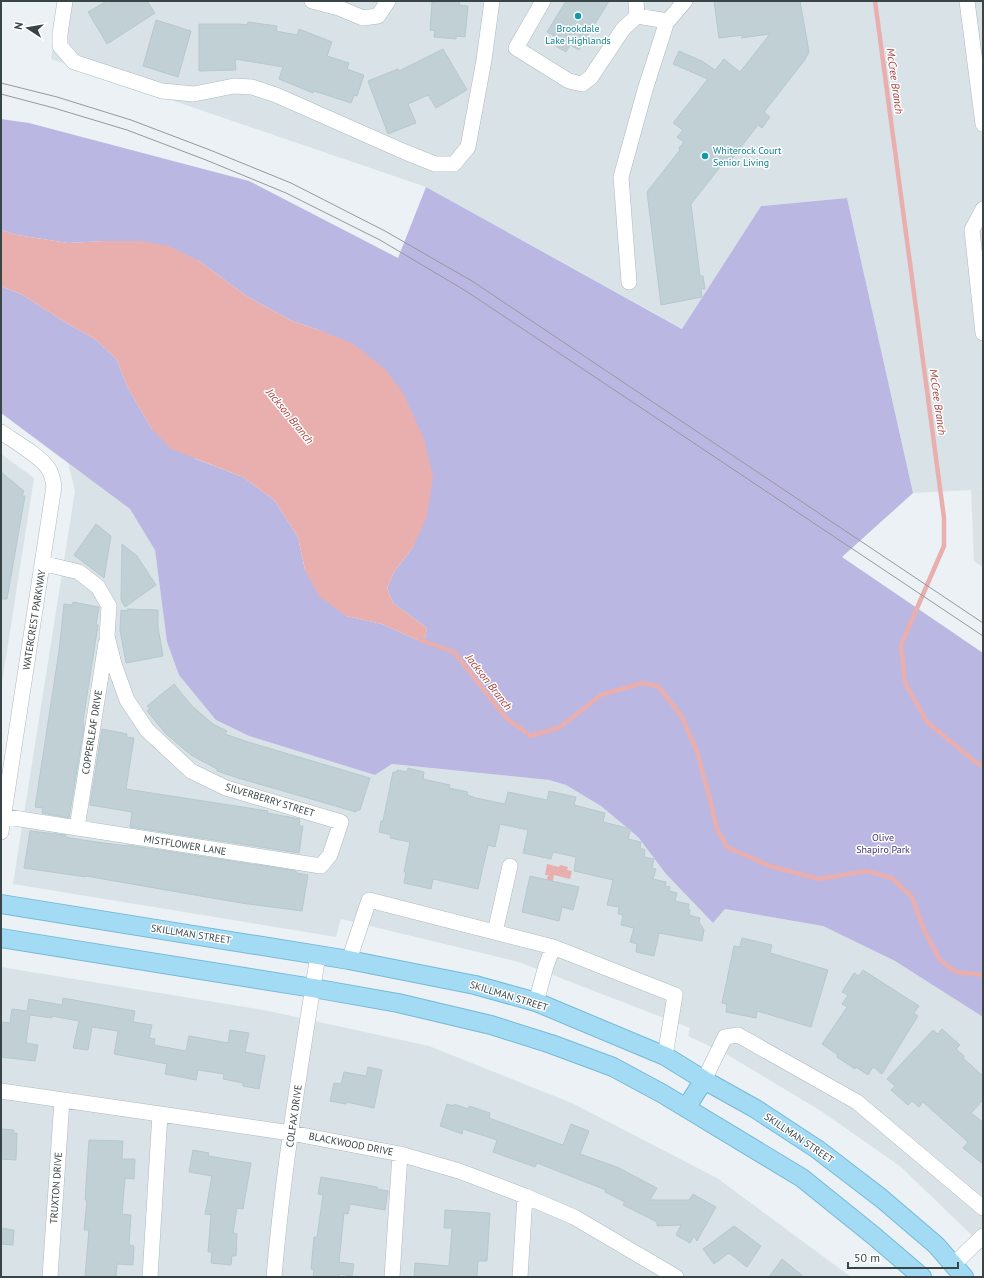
<svg xmlns="http://www.w3.org/2000/svg" width="984" height="1278" viewBox="0 0 984 1278" font-family="'PT Sans',sans-serif">
<rect width="100%" height="100%" fill="#ebf1f4"/>
<path fill="#d9e3e7" d="M60,1H983V488L971,490L913,493L847,198L761,206L683,329L426,187L51,59Z
M1,454L34,478L1,689Z
M68,463L130,509L155,549L167,642L216,720L249,736L375,775L392,764L549,780L566,785L601,806L638,837L666,874L713,923L725,909L823,926L895,961L983,1017V1246L901,1167L821,1111L726,1054L688,1036L690,1028L519,962L341,919L336,937L13,884L75,491Z
M1,967L264,1010L429,1046L572,1103L717,1178L851,1277H1Z"/>
<path fill="#dce2e3" d="M983,488V567L974,561L971,490Z"/>
<path fill="#bab8e3" d="M1,119L29,123L249,181L398,258L426,187L682,329L761,206L847,198L913,493L842,557L983,653V1017L895,961L823,926L725,909L713,923L666,874L638,837L601,806L566,785L549,780L392,764L375,775L249,736L216,720L179,675L167,642L155,550L130,509L1,413V286L23,295L63,321L95,339L117,360L127,386L151,428L196,459L243,477L275,501L298,537L305,570L346,616L382,624L424,643L427,628L393,603L387,588L394,572L413,547L319,330L292,321L248,297L199,261L105,241L68,243L17,235L1,230Z"/>
<path fill="#e9aeae" d="M1,230L17,235L68,243L105,241H141L169,246L199,261L248,297L292,321L319,330L352,343L385,369L403,393L424,439L433,477L427,516L413,547L394,572L387,588L393,603L427,628L424,643L382,624L346,616L319,596L305,570L298,537L275,501L243,477L171,449L151,428L127,386L117,360L95,339L63,321L23,295L1,286Z
M547,864L559,867L560,865L568,867L567,870L572,871L570,879L554,875L552,884L546,883L548,875H545Z"/>
<g fill="none" stroke-linecap="round" stroke-linejoin="round">
<path stroke="#e9aeae" stroke-width="4.5" d="M875,1L944,518V546L901,645L905,683L927,722L973,760L983,767
M420,640L454,652L506,718L531,736L560,727L601,695L642,683L658,686L682,717L697,752L709,796L717,829L727,847L770,866L819,879L866,871L892,878L912,897L924,930L940,960L956,972L983,975"/>
</g>
<path fill="#c1d0d4" stroke="#b5c9ce" d="M107,1H147L155,13L107,44L88,12Z
M435,1H460L459,5L468,6L465,37L456,36V39L434,37L435,31L430,30L432,2L435,3Z
M566,1H609L579,50L570,45L566,52L552,44L556,37L547,32Z
M714,1H800L809,52L804,61L764,112L770,117L762,128L758,125L727,165L724,162L691,204L700,276H703L705,289H701L702,297L661,305L647,192L680,150L679,148L684,142L677,137L683,130L673,123L708,79L673,64L679,51L702,61L715,70L724,59L740,72L770,34L741,38L744,35L719,38Z
M156,20L191,31L178,77L143,66Z
M248,22L277,26L276,31L297,35L299,29L332,42L327,56L349,63L347,69L364,75L357,96L354,95L351,103L314,91L313,93L279,79L283,67L235,59L236,70L199,71V24H240L247,25Z
M443,49L467,90L436,108L428,95L408,104L416,123L388,134L368,81L398,69L399,71Z
M1,472L24,491L22,496H25L7,599H1Z
M96,524L111,536L104,578L74,555Z
M122,544L137,556L156,585L125,607L121,600Z
M73,602L99,607L96,625H98L83,721L84,727L69,818L42,813L43,808L35,807L59,651L64,604L72,605Z
M127,609L158,610V627L163,656L126,663L120,630L121,610L128,611Z
M174,684L192,706L213,724L227,731L225,734L248,742L370,778L360,810H357L356,812L238,778L217,771V769L191,755L166,734L147,711L150,709L147,706Z
M102,729L127,734L126,737L134,738L126,789L268,811L267,813L300,819L299,826H303L299,853L130,827L132,812L90,805Z
M408,768L424,772L423,779L450,785L449,788L468,792L467,795L476,798L505,804L508,792L547,800L549,791L576,797L574,805L605,813L603,822L631,829L628,839L641,842L640,848L645,850L644,857L654,859L652,868L656,869L653,879L666,882L665,886L670,887L669,891L677,893L675,901L689,904L688,909L690,910L689,915L700,918L699,922L704,930L702,941L659,933L654,956L636,952L637,944L630,942L634,928L621,925L623,915L618,914L619,907L607,905L613,880L574,871L576,857L553,852L551,859L523,853L528,830L500,824L495,847L488,845L478,889L433,879L431,889L404,883L406,872H404L410,842L390,838L391,835L379,832L381,821H383L393,772H397V770L407,772Z
M30,831L66,835V837L70,838L96,842L127,846V845L296,871V873L308,875L302,911L241,903L86,876V877L24,868Z
M530,876L579,887L573,910L562,907L559,921L522,912Z
M742,938L772,945L770,953L828,970L811,1027L757,1011L756,1018L726,1012L727,1004L722,1003L734,946L740,947Z
M863,970L919,1006L914,1013L918,1016L882,1074L873,1067L868,1075L856,1067L855,1069L837,1057L838,1055L822,1044L847,1007L842,1004L848,995L842,992L854,973L859,976Z
M63,998L135,1011L133,1022L152,1025L149,1038L155,1039L154,1045L186,1051L189,1036L228,1043L230,1030L249,1033L245,1052L265,1056L259,1089L243,1086V1083L223,1079L224,1074L198,1070L196,1080L165,1074L167,1064L114,1054L118,1031L92,1027L88,1050L73,1048L79,1021L52,1016V1018L30,1015L26,1043L38,1045L35,1061L1,1057V1022L10,1023L12,1009L27,1011L29,999L62,1005Z
M942,1029L960,1045L956,1049L964,1056L963,1058L983,1076V1100L971,1113L983,1122V1164L963,1148L968,1142L923,1102L919,1107L912,1101L908,1105L891,1090L895,1086L887,1079L933,1030L938,1034Z
M368,1067L382,1070L374,1108L346,1102V1104L330,1101L334,1083L341,1084L344,1072L366,1076Z
M447,1104L454,1106V1104L468,1109L469,1106L490,1113L489,1118L563,1145L571,1124L589,1131L580,1154L617,1167L657,1188L650,1200H689L693,1194L716,1207L697,1241L694,1236L690,1243L676,1235L681,1225L657,1226V1222L623,1205L625,1202L605,1192L606,1190L537,1163L535,1167L493,1152L497,1140L463,1129L462,1134L440,1126Z
M1,1129L14,1130L13,1133H17L16,1160L1,1159Z
M89,1140L123,1141L122,1159H135L134,1179L125,1178L122,1214L131,1215L129,1245L134,1246L133,1265L117,1264L116,1277H85L89,1230H84L87,1200H85Z
M193,1150L209,1153L208,1156L251,1163L243,1209L237,1208L233,1233L237,1234L236,1256H232L231,1265L211,1263L212,1252H208L211,1215L205,1214L212,1176L189,1172Z
M321,1177L377,1187V1189L388,1191L385,1210L350,1204L348,1214L344,1213L339,1262L354,1264L352,1276L339,1274V1277H313L314,1270L311,1269L314,1237H317L323,1195L318,1194Z
M445,1210L490,1213L487,1261H478L477,1277H414L415,1263L449,1266L452,1228H444Z
M734,1226L761,1246L747,1267L729,1253L714,1264L703,1249Z
M1,1228L14,1230L13,1245L1,1244Z
M782,1259L804,1277H769Z"/>
<g fill="none" stroke-linecap="round" stroke-linejoin="round">
<g stroke="#aebabe" stroke-width="16">
<path id="minor" d="M65,1L60,34V46L74,62L162,91L194,94L234,86L252,87L276,95L405,152L435,164H454L468,147L484,60L492,1
M312,1L339,8L363,18L378,16L388,1
M543,1L516,48L569,81L582,84L591,77L623,29L637,16L668,21L685,1
M636,1L637,16
M967,1L983,124
M983,209L972,230L983,333
M629,282L621,177L645,90L667,21
M1,432C14,441 40,456 48,468C52,474 53,480 54,486L1,832
M1,816L321,866L330,855L341,822L226,788L191,771L147,730L127,700L114,664L107,636L109,606L98,587L79,572L42,563
M77,828L106,643
M495,932L510,866
M349,960L369,900L553,947L675,995L665,1056
M536,1002L546,966L553,947
M704,1080L725,1037L738,1035L857,1102L983,1208
M1,1091L291,1133L400,1154L459,1171L525,1196L574,1217L676,1277
M953,1265L983,1236
M50,1277L62,1100
M150,1277L160,1114
M274,1277C283,1169 301,1062 318,955
M392,1277L400,1154
M520,1277L525,1196"/>
</g>
<g stroke="#74bad8" stroke-width="20">
<path id="major" d="M1,904L349,960L475,985L536,1002L665,1056L704,1080L756,1109L817,1149L881,1198L936,1245L964,1277
M1,938L313,988L398,1003L491,1025L551,1044L613,1067L663,1094L802,1178L874,1236L922,1277
M686,1108L704,1080"/>
</g>
<use href="#minor" stroke="#fff" stroke-width="15"/>
<use href="#major" stroke="#a3daf4" stroke-width="18"/>
<path stroke="#989898" stroke-width="1" d="M1,83L57,97L131,120L210,150L291,183L385,231L472,281L983,623
M1,94L54,108L127,130L206,160L286,193L380,240L466,291L983,636"/>
</g>
<g fill="#0f9aa8" stroke="#fff" stroke-width="1.5">
<circle cx="578" cy="16" r="4"/>
<circle cx="705" cy="156" r="4"/>
</g>
<g text-anchor="middle" dominant-baseline="central" stroke-width="3" stroke-linejoin="round" paint-order="stroke">
<g font-size="10" fill="#0d838f" stroke="#fff">
<text x="578" y="28">Brookdale<tspan x="578" dy="12">Lake Highlands</tspan></text>
<text x="713" y="150" text-anchor="start">Whiterock Court<tspan x="713" dy="12">Senior Living</tspan></text>
</g>
<g font-size="10" fill="#394447" stroke="#fff">
<text transform="translate(34 620) rotate(-81)">WATERCREST PARKWAY</text>
<text transform="translate(92 732) rotate(-81)">COPPERLEAF DRIVE</text>
<text transform="translate(270 800) rotate(17)">SILVERBERRY STREET</text>
<text transform="translate(185 845) rotate(9)">MISTFLOWER LANE</text>
<text transform="translate(191 934) rotate(9)">SKILLMAN STREET</text>
<text transform="translate(509 996) rotate(17)">SKILLMAN STREET</text>
<text transform="translate(294 1116) rotate(-82)">COLFAX DRIVE</text>
<text transform="translate(799 1138) rotate(34)">SKILLMAN STREET</text>
<text transform="translate(351 1144) rotate(11)">BLACKWOOD DRIVE</text>
<text transform="translate(56 1188) rotate(-86)">TRUXTON DRIVE</text>
</g>
<g font-size="10" fill="#413273" stroke="#fff">
<text x="883" y="837">Olive<tspan x="883" dy="12">Shapiro Park</tspan></text>
</g>
<g font-size="11" font-style="italic" fill="#a83f3d" stroke="#fff">
<text transform="translate(895 81) rotate(82)">McCree Branch</text>
<text transform="translate(938 402) rotate(82)">McCree Branch</text>
<text transform="translate(290 416) rotate(51)">Jackson Branch</text>
<text transform="translate(489 682) rotate(52)">Jackson Branch</text>
</g>
</g>
<rect width="984" height="1278" fill="none" stroke="#394447" stroke-width="4"/>
<g transform="translate(28 28) rotate(282)" stroke="#ffffff" stroke-width="3" paint-order="stroke">
<path d="M0-3L7 15L0 10L-7 15Z" fill="#394447"/>
<text y="-6" font-size="11" font-weight="bold" text-anchor="middle" fill="#394447">N</text>
</g>
<path d="M848 1262v6h110v-6" fill="none" stroke="#394447" stroke-width="2"/>
<text x="854" y="1262" font-size="12" fill="#394447" stroke="#ffffff" stroke-width="3" paint-order="stroke">50 m</text>
</svg>
